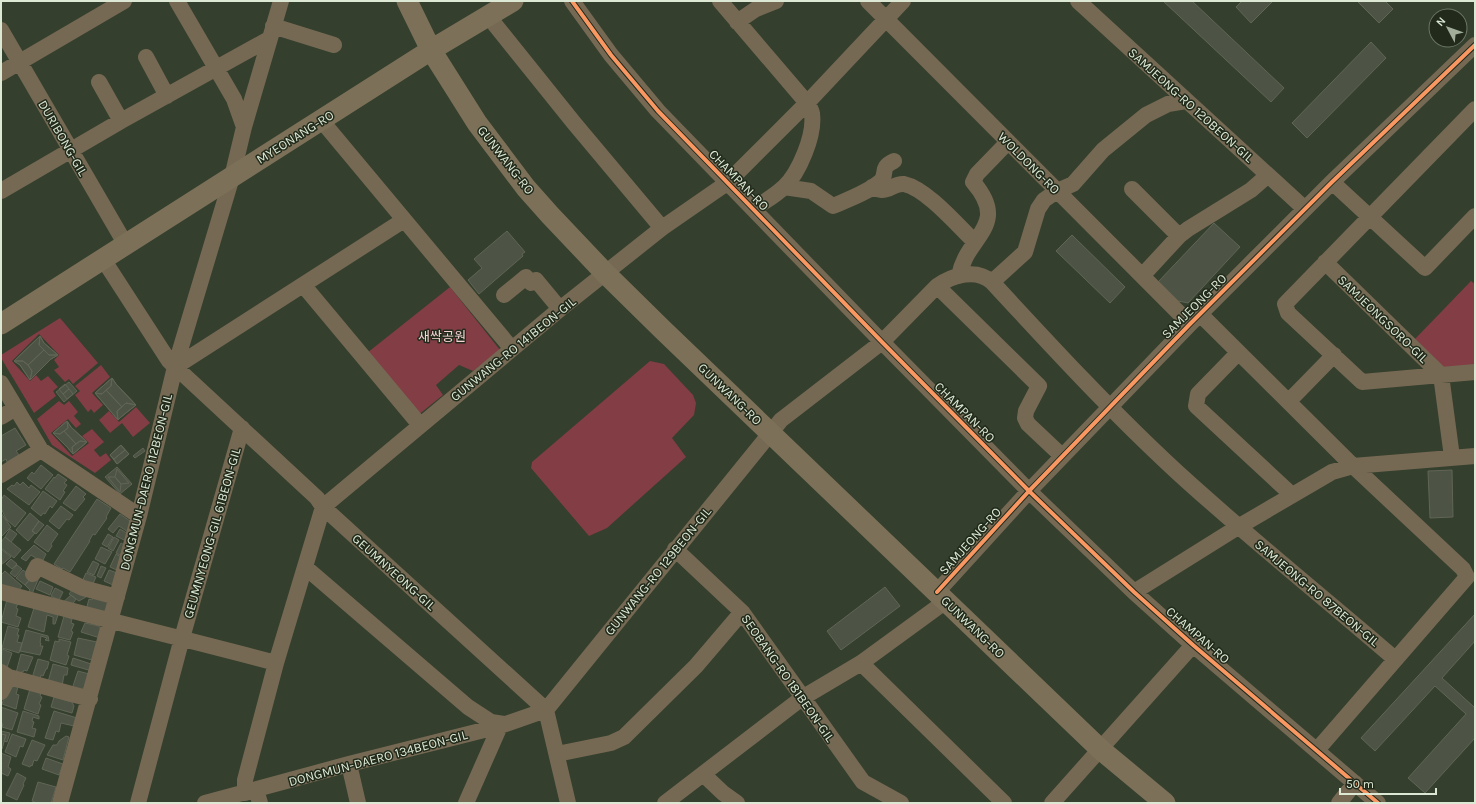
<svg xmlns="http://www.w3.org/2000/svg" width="1476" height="804" viewBox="0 0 1476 804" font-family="Karla,'Noto Sans KR',sans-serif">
<rect width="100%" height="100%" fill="#353f2d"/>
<path fill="#823d45" d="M1471,281L1475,284V367L1444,369L1415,339Z
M450,287L500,350L473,371L459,365L436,385L443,395L417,416L367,353Z
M60,318L98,363L73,384L69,379L65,382L54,370L59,367L54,360L59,355L39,334L12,361L30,381L36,375L41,381L48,376L58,387L53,391L56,396L34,413L1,358V355Z
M650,361L664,364L693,395L696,403L694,415L672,438L686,457L607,528L589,536L531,468L532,462Z
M101,365L110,377L92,393L103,405L94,413L91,409L88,412L75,395L80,391L75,386Z
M59,401L64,405L69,401L78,412L74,416L81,424L76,428L68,419L51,433L72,456L89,443L82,436L92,429L104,442L94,450L100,457L106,453L111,460L95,473L52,445L37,419Z
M136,407L150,423L133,437L122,423L110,433L99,420L109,411L119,422Z"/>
<path fill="#4e5445" stroke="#606556" d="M1163,1H1192L1284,88L1271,102Z
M1242,1H1273L1251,23L1236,7Z
M1357,1H1385L1393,9L1379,23Z
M1371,42L1386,58L1307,138L1292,123Z
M1214,223L1240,247L1188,303L1178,301L1158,282Z
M507,231L525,252L522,254L523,256L479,294L468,280L482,268L474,259Z
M1072,235L1125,287L1110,303L1056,251Z
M40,336L44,343L58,355L51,359L30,380L20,365L14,361Z
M40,336L44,343L58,355H49L39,345Z
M40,336L39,345L44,350L28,365L23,361H14Z
M44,350L49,355H58L51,359L30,380L32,371L28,365Z
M14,361H23L28,365L32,371L30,380L20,365Z
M112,378L116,384L136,405L121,417L118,420L95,393Z
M112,378L111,386L102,394L95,393Z
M112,378L116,384L136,405L126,403L122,407L106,390L111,386Z
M69,382L77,391L64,402L56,392Z
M65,384L69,389L63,394L59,389Z
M69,389L73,394L67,399L63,394Z
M106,390L122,407L117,411L118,420L95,393L102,394Z
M126,403L136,405L121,417L118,420L117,411Z
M67,421L71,427L87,442L73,454L68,448L53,433Z
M67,421L68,428L60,434L53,433Z
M67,421L71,427L87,442L80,441L76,444L64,431L68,428Z
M15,428L26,445L16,451L19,455L7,462L6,459L1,462V436Z
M64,431L76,444L72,447L73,454L68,448L53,433L60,434Z
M80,441L87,442L73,454L72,447Z
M121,445L129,454L117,464L110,455Z
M121,445L125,450L114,459L110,455Z
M143,448L145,451L135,458L133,456Z
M125,450L129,454L117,464L114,459Z
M41,465L53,475L41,489L27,478L32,472L34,474Z
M117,467L132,484L120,494L105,477Z
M117,469L129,483L121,484L115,477Z
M1452,470L1453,517L1430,518L1428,471Z
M58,474L67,480L64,483L67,485L63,491L65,492L60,500L45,489L54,477L55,478Z
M108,477H115L121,484L120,492Z
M17,482L20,485L23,482L29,488L31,485L40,492L29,505L7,489L12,485L14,486Z
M76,486L86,494L83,497L85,499L75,511L63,503Z
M43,491L57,501L52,508L50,506L45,514L43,513L41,516L31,508Z
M4,495L26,513L15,527L6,519L1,508V500Z
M97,499L111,508L106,517L107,518L95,535L93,534L89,541H90L70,572L63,568L62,569L54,564Z
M61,506L73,515L69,520L67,519L59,529L49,521Z
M1,513L11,527L1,537Z
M30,513L39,521L32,531L35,533L28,541L16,530Z
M120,514L130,521L128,532L119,526L113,533L108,529Z
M39,521L44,525L36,534L32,531Z
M47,525L58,534L51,544L52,546L48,552L34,542Z
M10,529L17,534L11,542L5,537Z
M120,529L130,535L128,542L116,536Z
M108,534L113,537L107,547L102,544Z
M5,537L21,550L14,558L1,548V542Z
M114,537L119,540L113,551L108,548Z
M121,543L126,546L122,556L116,553Z
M34,545L46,554L42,562L31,555L26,561L21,558Z
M101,547L112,552L105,564L95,559Z
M1,549L11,557L1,565L2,563Z
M116,554L123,558L119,571L110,567Z
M11,559L17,564L12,569L6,564Z
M93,561L99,564L94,575L87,572Z
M17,565L22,569L15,577L10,573Z
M101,566L106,568L101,578L97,576Z
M23,570L32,577L25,585L16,578Z
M109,570L117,573L113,585L104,581Z
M5,571L22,586L18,591L1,586V575Z
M86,573L96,577L91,588L81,584Z
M32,577L38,580L31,596L28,595L30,590L25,585Z
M40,581L53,587L50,595L36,589Z
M75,586L86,597L79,601L69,594Z
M885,587L900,606L841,650L827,631Z
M55,588L63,592L59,600L51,596Z
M71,595L76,599L72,605H60Z
M93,597L111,599L108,609L102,613L86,610L89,599L92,600Z
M7,600L18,603L16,608L18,609L16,616L21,618L18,627L1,622Z
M34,608L58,615L55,624H53V617L47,615L44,632L28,627Z
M1475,614V641L1442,678L1474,707L1475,706V738L1425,793L1408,778L1466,714L1435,686L1375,751L1361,738Z
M64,616L72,619L71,623L74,624L71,631L73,632L70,640L58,637Z
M85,623L99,626L102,632L100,638L81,632Z
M8,626L19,629L17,635H19L17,642L22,643L19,653L2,648Z
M26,630L48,636L49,641L45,640L47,638L41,636L40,643H41L40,646H43L40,655L20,651Z
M78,638L97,642L92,660L74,655Z
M59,639L71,642L67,655L69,656L66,665L50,660L55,641L59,642Z
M2,649L12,653L6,670L1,668Z
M21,654L33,657L27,671L24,670L23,672H21L20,674L16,673Z
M73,658L94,665L92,671L71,665Z
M38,659L49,662L47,669H46L43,676L41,675L40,680L32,678Z
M53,664L68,668L67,675H64L62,686L48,682Z
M78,671L89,674L84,688L80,691L72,689Z
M8,685L18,687L16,694L19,695L16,709L2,704Z
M30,689L41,693L40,696L42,697L39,704L41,705L38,714L24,709Z
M54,697L72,702L74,706L72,713L51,707Z
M1,707L18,713L12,730L2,727L3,724L1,723Z
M23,711L39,716V719L33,717L32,721L34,722L32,728L36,729L34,737L17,732Z
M54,711L77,718L74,726L61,723L59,732L56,731L53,740L45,738Z
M1,731L10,733L7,742L4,741L6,735L1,734Z
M1,734L6,735L2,749H1Z
M12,734L26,739L23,747L20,746L16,757L5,752Z
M66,736L69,737L63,760L47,755L53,745H57L59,741Z
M32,740L45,745L37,761L34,760L32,766L31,765L30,767L22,764Z
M1,753L11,757L8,767L11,769L8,776L1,773Z
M46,758L63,764L59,775L42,769Z
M17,773L26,778L23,784L24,785L17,800L6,795Z
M38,782L56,787L51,803H37L32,801Z"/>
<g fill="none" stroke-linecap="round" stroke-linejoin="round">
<path stroke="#756953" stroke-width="16" d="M177,1L234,99L244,127
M572,1L611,55L658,111L882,342L1029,491L1134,592L1193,645L1378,803
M720,1L807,103C809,106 812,110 812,114C815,135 799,173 784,187C775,196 763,202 754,209
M868,1L1190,324
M1078,1L1305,209
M488,16L574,123L662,228
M737,22L756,9L776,1
M273,26L334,45
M1,30L126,245
M146,57L167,96
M1,73L124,1
M99,82L121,121
M1475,109L1285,304L1288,313L1362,382L1475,372
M321,120L512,349
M1332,182L1425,268L1475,216
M784,187L811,191L833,206C847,200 869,192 881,181C888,173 879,168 894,161
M872,187C875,188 878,190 881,190C889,191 895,183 904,184C927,189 958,226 975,242
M1132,189L1179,236
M1,191L121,121L269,39
M103,259L169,361L317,498L323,507L546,710L568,803
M1325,262L1441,375L1452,457
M959,276C966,236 1011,226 973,182L977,174L1008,142
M1142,276L1179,236L1188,229L1251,190L1268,175
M992,282L1025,252L1038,209L1044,200L1057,191L1073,184L1103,150L1146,115L1168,104L1186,101
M304,286L420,425
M937,286L1039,386L1026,411L1025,418L1028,424L1062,456
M504,295L526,277L531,283L536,280L560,309
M1200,314L1353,466L1463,569L1467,577L1317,750
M1238,353L1198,394L1196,406L1292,495
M175,367L404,220
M1,383L41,450L139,516
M1289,401L1334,355
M1,417L16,408
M1,475L41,450
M675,549L742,612L863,782L901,803
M305,567L468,707L491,722L504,724
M33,574L37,566L83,588L117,597
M1,592C93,617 185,639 276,663
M937,592L1029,491L1190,324L1332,182L1475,45
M1134,592L1238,527L1332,472L1353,466L1475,456
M861,663L1004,803
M1,672L9,677L90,699
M1,692L9,677
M546,710L781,420L882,342L937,286C953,275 976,268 992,282C1052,347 1112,412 1177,472C1248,537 1323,597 1395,659
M557,754L611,743L624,737L696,666L742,612
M349,764L358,803
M703,774L723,793L737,803
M256,790L260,803
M245,793V780L276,663L323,507L560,309L662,228L727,183L807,103L903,1
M60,803L139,516L175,367L232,177L244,127L281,1
M138,803L182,638L242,428
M205,803L349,764L500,726L546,710
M466,803L500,726
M665,803L802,698L861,663L946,601
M1052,803L1193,645
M1339,803L1355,783"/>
<path stroke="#7c7158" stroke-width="21" d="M407,1L431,50L477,123L526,188L550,215L605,273L663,330L1100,749L1165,803
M1,324L431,50L513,1"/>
<g stroke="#212a1b" stroke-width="6">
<path id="cycleway" d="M572,1L611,55L658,111L882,342L1029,491L1134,592L1193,645L1378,803
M937,592L1029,491L1190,324L1332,182L1475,45"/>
</g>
<use href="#cycleway" stroke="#f99763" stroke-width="4"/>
</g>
<g text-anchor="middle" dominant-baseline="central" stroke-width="3" stroke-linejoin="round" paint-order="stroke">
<g font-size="13" fill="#dce8d4" stroke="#212a1b">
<text transform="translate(1191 105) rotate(42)">SAMJEONG-RO 120BEON-GIL</text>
<text transform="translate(295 137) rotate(-32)">MYEONANG-RO</text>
<text transform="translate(63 138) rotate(60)">DURIBONG-GIL</text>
<text transform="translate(506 160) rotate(52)">GUNWANG-RO</text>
<text transform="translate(1029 163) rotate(45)">WOLDONG-RO</text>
<text transform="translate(739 180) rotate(46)">CHAMPAN-RO</text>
<text transform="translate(1194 306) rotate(-45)">SAMJEONG-RO</text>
<text transform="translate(1383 319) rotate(44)">SAMJEONGSORO-GIL</text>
<text transform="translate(513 349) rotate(-39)">GUNWANG-RO 141BEON-GIL</text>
<text transform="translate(730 394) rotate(44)">GUNWANG-RO</text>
<text transform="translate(965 412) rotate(45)">CHAMPAN-RO</text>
<text transform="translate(146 482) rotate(-76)">DONGMUN-DAERO 112BEON-GIL</text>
<text transform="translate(212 533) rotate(-74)">GEUMNYEONG-GIL 61BEON-GIL</text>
<text transform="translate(970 541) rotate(-48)">SAMJEONG-RO</text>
<text transform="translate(658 571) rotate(-51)">GUNWANG-RO 129BEON-GIL</text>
<text transform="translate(394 572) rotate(42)">GEUMNYEONG-GIL</text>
<text transform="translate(1317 593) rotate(40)">SAMJEONG-RO 87BEON-GIL</text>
<text transform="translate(973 627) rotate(44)">GUNWANG-RO</text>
<text transform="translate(1198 635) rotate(41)">CHAMPAN-RO</text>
<text transform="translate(788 678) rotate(55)">SEOBANG-RO 181BEON-GIL</text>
<text transform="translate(378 758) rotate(-15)">DONGMUN-DAERO 134BEON-GIL</text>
</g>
<g font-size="13" fill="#f6d4d7" stroke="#212a1b">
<text x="442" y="336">새싹공원</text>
</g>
</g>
<rect width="1476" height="804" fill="none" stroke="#dce8d4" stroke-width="4"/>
<g transform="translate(1448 28) rotate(311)"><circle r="19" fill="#212a1b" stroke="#6c7665"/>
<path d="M0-3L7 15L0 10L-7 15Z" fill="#a2ad9a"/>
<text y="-6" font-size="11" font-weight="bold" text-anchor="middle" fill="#dce8d4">N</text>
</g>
<path d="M1340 788v6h96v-6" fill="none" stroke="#dce8d4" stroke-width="2"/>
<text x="1346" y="788" font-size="12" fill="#dce8d4" stroke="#212a1b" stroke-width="3" paint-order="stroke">50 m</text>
</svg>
